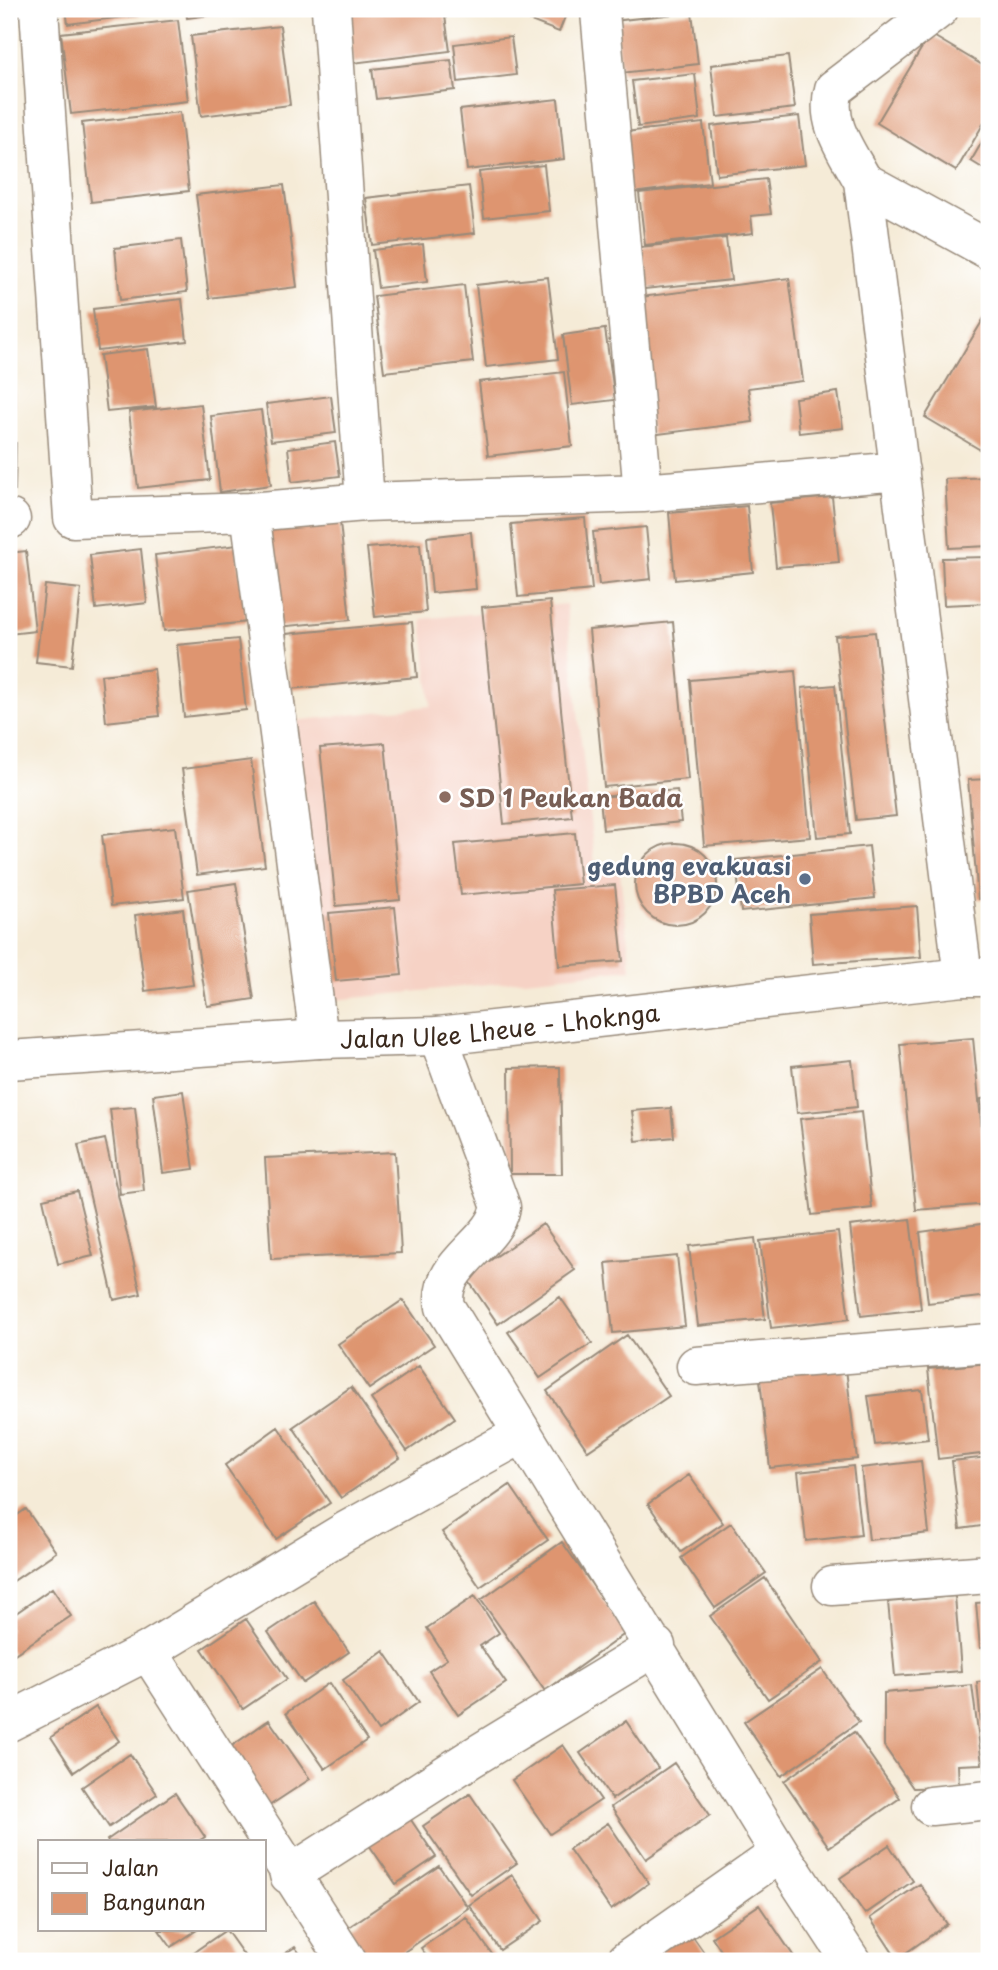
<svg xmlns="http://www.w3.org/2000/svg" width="998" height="1970" viewBox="0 0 998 1970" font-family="'Playpen Sans',sans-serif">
<rect width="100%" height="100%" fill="#fff"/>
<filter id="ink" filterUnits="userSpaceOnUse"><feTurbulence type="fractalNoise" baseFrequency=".0143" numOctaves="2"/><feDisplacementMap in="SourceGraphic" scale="14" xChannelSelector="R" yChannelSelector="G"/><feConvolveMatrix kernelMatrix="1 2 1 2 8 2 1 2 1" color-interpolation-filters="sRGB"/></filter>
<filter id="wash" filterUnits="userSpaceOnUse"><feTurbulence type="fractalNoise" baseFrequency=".00686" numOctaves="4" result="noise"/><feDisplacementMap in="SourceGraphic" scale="28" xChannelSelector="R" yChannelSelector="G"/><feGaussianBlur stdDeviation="1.57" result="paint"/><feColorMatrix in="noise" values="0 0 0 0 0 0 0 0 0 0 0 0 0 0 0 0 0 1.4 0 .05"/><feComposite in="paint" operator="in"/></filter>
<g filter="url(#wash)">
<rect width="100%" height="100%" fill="#f5ebd7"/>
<path fill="#f6d2c5" d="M566,604L596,874L620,873L631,969L325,1001L294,721L431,706L422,619Z"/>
<g id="blocks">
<path fill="#de9570" d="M66,9H179V10L68,24Z
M186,9H246V10L187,18Z
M371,9H444L450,51L353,63L346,12Z
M500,9H568L559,32Z
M692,12L698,64L621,73L614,21Z
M178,20L188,101L71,114L61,33Z
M280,26L290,105L201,116L191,36Z
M930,34L989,69V114L956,171L877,123Z
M511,37L516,75L458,82L454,44Z
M788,56L795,108L717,117L711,65Z
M451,60L455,90L376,99L372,69Z
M695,74L700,119L638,127L632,81Z
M558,99L564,159L467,170L460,110Z
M180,112L189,191L91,202L82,123Z
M799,116L805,165L717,175L711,126Z
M703,123L710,183L624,194L617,133Z
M989,130V172L971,161Z
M544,165L549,211L484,218L479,172Z
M766,179L771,214L751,216L753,233L645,245L639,193Z
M284,185L297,287L209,298L196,195Z
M469,186L475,233L372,245L366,198Z
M726,238L731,280L635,290L630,248Z
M181,240L187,292L120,300L115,248Z
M423,244L427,282L378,288L373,250Z
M548,277L558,359L486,367L476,285Z
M789,278L803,381L748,388L753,422L651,435L633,298Z
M464,285L473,362L384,372L374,296Z
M182,299L187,341L98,351L93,309Z
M9,302H13L12,358H9Z
M987,313L989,315V455L925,417Z
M605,329L615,400L572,405L563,335Z
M148,349L156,407L107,412L100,355Z
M564,372L572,446L488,456L479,382Z
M9,373H14V430H9Z
M838,392L843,428L799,433L795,398Z
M331,396L336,433L271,441L266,404Z
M201,404L210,480L138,488L129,412Z
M261,410L271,485L220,492L211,416Z
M335,442L340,476L292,482L288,448Z
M9,443H16L15,490H9Z
M989,477V546L949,548L945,479Z
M832,497L839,562L776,567L770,503Z
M747,506L753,572L675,580L669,513Z
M339,512L350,620L277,627L266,519Z
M585,518L592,590L518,597L511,524Z
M646,527L651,579L599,585L593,532Z
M471,532L476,589L432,593L427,537Z
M420,544L426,612L375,617L367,548Z
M237,545L247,622L164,631L155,555Z
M141,549L147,603L96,609L90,555Z
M26,551L35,631L9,634V553Z
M989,557V603L944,605L942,558Z
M45,585L81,589L72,666L36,662Z
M550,601L572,817L504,824L482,607Z
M412,622L417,677L291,689L286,634Z
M673,622L688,779L604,787L589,630Z
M875,632L896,816L856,820L835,636Z
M238,639L246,710L184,717L177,645Z
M154,669L159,716L106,722L101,675Z
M795,671L810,837L704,846L690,680Z
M835,685L850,834L817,837L802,688Z
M385,743L400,900L336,906L320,748Z
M251,760L265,866L197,875L182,769Z
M989,779V898L978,899L968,780Z
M677,790L681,822L603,830L600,797Z
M175,827L184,898L111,906L102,835Z
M575,833L580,884L461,895L455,844Z
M635 884a41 41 0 1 1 82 0a41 41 0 1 1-82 0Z
M869,846L875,898L741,912L736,860Z
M236,883L254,999L207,1006L188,890Z
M615,885L623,961L559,966L552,890Z
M917,906L921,957L813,964L809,914Z
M395,907L402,975L336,981L329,913Z
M183,909L193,985L145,991L135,915Z
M973,1038L989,1204L916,1210L900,1044Z
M852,1060L857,1107L797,1113L792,1066Z
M560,1067L562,1174H510L509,1068Z
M183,1091L194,1169L163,1173L153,1095Z
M989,1098V1154H988L981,1099Z
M135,1107L144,1191L120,1194L110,1109Z
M671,1108L674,1137L636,1141L632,1111Z
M861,1112L872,1208L812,1215L800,1119Z
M105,1139L141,1294L114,1300L78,1145Z
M395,1152L401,1253L271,1259L265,1158Z
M77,1191L93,1256L58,1264L43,1199Z
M910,1219L921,1309L861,1316L850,1226Z
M989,1223V1296L928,1303L920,1232Z
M543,1224L575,1270L498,1324L466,1277Z
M838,1232L849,1319L771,1328L760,1241Z
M755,1238L765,1319L698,1326L689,1246Z
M677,1256L685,1326L613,1333L606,1263Z
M560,1297L592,1343L540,1378L508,1332Z
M403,1300L434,1345L369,1389L338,1344Z
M627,1335L669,1396L588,1451L547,1391Z
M845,1361L857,1459L770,1468L759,1371Z
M989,1363V1453L938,1459L928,1369Z
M419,1366L455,1418L407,1451L371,1399Z
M351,1387L400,1458L341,1498L293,1427Z
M922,1390L928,1439L875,1445L868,1396Z
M278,1427L330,1503L276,1539L225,1465Z
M989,1457V1525L960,1529L952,1461Z
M921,1461L929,1533L869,1540L861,1468Z
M853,1466L861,1535L806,1541L798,1472Z
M689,1475L723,1523L681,1552L648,1504Z
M510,1485L548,1540L480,1587L442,1532Z
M26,1509L56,1552L9,1584V1521Z
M731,1523L766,1573L715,1608L681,1558Z
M562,1542L626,1633L545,1691L481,1600Z
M765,1578L822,1662L768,1699L710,1616Z
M52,1588L71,1616L13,1655L9,1649V1618Z
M475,1596L499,1633L480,1646L506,1683L458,1715L429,1671L447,1659L427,1628Z
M955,1596L961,1671L895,1676L888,1602Z
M314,1601L349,1652L303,1683L268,1632Z
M989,1602V1647L980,1648L976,1603Z
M246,1619L287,1679L243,1709L202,1649Z
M384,1651L419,1702L378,1731L343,1680Z
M822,1669L859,1722L781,1776L744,1722Z
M989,1681V1775L986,1776L977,1682Z
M329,1683L367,1740L325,1769L286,1713Z
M972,1685L982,1764L958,1765L959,1787L913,1788L884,1746V1693Z
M96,1707L119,1741L74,1772L51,1737Z
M269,1720L310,1779L266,1808L226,1750Z
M626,1721L658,1768L612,1799L580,1753Z
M854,1732L900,1798L829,1847L784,1781Z
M563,1745L601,1800L550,1834L512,1780Z
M130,1754L157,1794L109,1827L82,1787Z
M674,1763L710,1815L646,1859L611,1807Z
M175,1793L205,1837L197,1842H108L107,1840Z
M470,1794L517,1863L471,1895L423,1826Z
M407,1814L436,1857L396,1884L367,1842Z
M608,1823L649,1883L611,1910L569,1849Z
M889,1845L913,1881L865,1914L840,1878Z
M439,1866L468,1908L391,1961H360L340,1933Z
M512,1875L543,1921L500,1950L469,1905Z
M920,1884L947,1924L897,1959L870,1918Z
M759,1905L797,1961H728L712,1937Z
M466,1917L494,1957L488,1961H430L421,1948Z
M159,1930H197L171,1947Z
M226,1930L248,1961H181Z
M689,1931L710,1961H645Z
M295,1947L305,1961H274Z"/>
</g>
</g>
<g filter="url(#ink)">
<use href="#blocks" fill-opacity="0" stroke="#988a7a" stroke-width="2"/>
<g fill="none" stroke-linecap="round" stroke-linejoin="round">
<g stroke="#988a7a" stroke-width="41">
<path id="minor" d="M39,9L73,518L250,512L365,502L643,493L900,471
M331,9L365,502
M939,9L834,89C824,123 847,151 863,181L963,977
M600,12L643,493
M863,181L989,250
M250,512L319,1039
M9,519H11
M438,1036L501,1207C494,1245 436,1264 445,1307L780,1853L851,1961
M696,1366L989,1343
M832,1586L989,1574
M148,1651L347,1961
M9,1722L148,1651L346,1531L522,1434
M931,1806L989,1800
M289,1875L470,1759L656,1646
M626,1961L780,1853"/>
</g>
<g stroke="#988a7a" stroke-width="41">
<g id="highway">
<path id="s1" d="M9,1060L319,1039L438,1036L963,977H989"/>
</g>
</g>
<use href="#minor" stroke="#fff" stroke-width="38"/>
<use href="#highway" stroke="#fff" stroke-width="38"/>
</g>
</g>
<circle fill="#8d6e63" stroke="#fff" stroke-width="2.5" cx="445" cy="797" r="7"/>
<circle fill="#5c6f8a" stroke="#fff" stroke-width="2.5" cx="805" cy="879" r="7"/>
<g text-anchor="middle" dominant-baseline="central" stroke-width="5" stroke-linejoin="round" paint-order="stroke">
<g font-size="24" font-weight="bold" fill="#785e54" stroke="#fff" text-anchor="start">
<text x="459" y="797">SD 1 Peukan Bada</text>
</g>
<g font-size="24" font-weight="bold" fill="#4e5e75" stroke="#fff" text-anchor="end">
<text x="791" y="865">gedung evakuasi<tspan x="791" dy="28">BPBD Aceh</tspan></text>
</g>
<g font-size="24" fill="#3b2a1e" stroke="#fff">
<text stroke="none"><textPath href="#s1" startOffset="492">Jalan Ulee Lheue - Lhoknga</textPath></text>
</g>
</g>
<rect width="998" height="1970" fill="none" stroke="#fff" stroke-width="35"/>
<rect x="38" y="1840" width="228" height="91" fill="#ffffff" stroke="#b1aaa5" stroke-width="2"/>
<rect x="52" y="1863" width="35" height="10" fill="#ffffff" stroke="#b1aaa5" stroke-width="2"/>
<text x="102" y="1876" font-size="21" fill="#3b2a1e">Jalan</text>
<rect x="52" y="1893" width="35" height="21" fill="#de9570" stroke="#b1aaa5" stroke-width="2"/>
<text x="102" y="1910" font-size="21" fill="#3b2a1e">Bangunan</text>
</svg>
